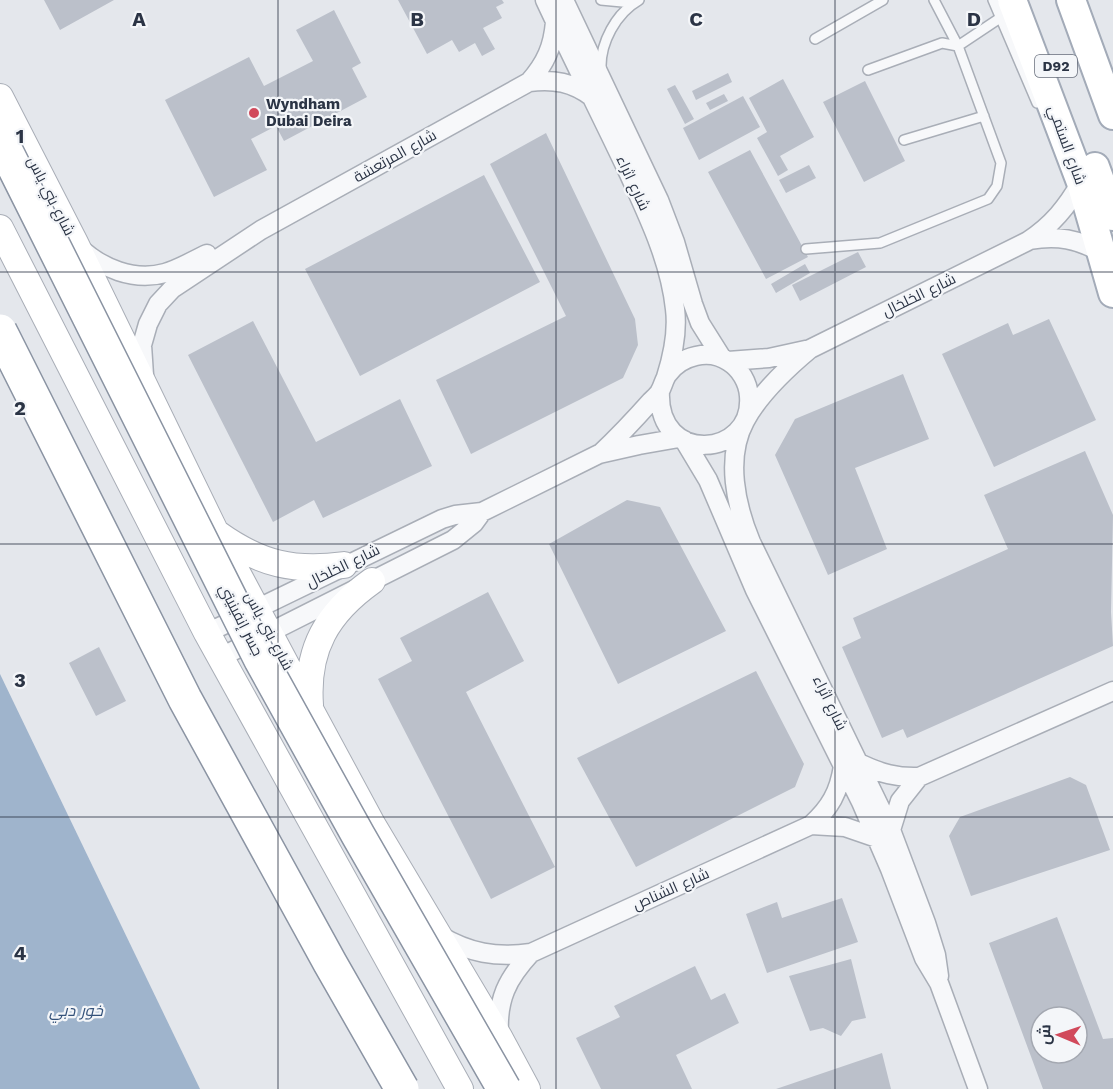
<svg xmlns="http://www.w3.org/2000/svg" width="1113" height="1089" viewBox="0 0 1113 1089" font-family="'Work Sans',Cairo,sans-serif">
<rect width="100%" height="100%" fill="#e4e7ec"/>
<path fill="#9fb4cc" d="M0,674L200,1089H0Z"/>
<path fill="#bbc0ca" fill-rule="evenodd" d="M44,0H114L60,30Z
M398,0H502L504,3L496,7L502,18L483,28L495,49L482,56L475,43L459,52L452,40L427,54Z
M334,10L361,63L352,68L367,97L284,141L276,126L251,139L267,170L214,197L165,100L249,57L264,86L313,61L296,30Z
M728,73L732,82L696,100L692,91Z
M783,79L814,137L780,156L788,170L778,176L757,138L767,132L749,98Z
M865,81L905,161L864,182L823,102Z
M675,85L694,119L685,124L667,89Z
M724,94L728,101L710,110L706,103Z
M743,96L760,127L699,160L683,128Z
M546,133L635,319L638,345L623,378L471,454L436,380L566,316L490,164Z
M750,150L808,257L766,279L708,172Z
M809,165L816,178L786,193L779,180Z
M484,175L540,282L360,376L305,269Z
M858,252L866,267L800,301L792,285Z
M805,264L810,273L776,293L771,284Z
M1049,319L1096,420L994,467L942,354L1008,323L1013,335Z
M253,321L316,442L400,399L432,466L323,518L314,500L273,522L188,355Z
M903,374L929,439L855,468L887,549L828,575L775,455L795,419Z
M1085,451L1113,515L1111,612L1113,646L907,738L903,729L882,738L842,647L861,638L853,618L1008,549L984,495Z
M627,500L660,507L726,631L618,684L549,544Z
M488,592L524,661L466,692L555,867L491,899L378,679L412,661L400,638Z
M99,647L126,701L96,716L69,663Z
M756,671L804,764L795,787L636,867L577,758Z
M1070,777L1086,785L1110,850L971,896L949,836L960,817Z
M842,898L858,942L767,973L746,914L777,902L782,918Z
M1057,917L1103,1039L1113,1038V1089H1043L989,943ZM1041,1017H1077V1053H1041Z
M851,959L866,1018L852,1021L841,1036L823,1028L810,1031L789,976Z
M695,966L711,1000L725,993L739,1023L676,1055L692,1089H601L576,1038L620,1017L614,1006Z
M882,1053L891,1089H776Z"/>
<g fill="none" stroke-linecap="round" stroke-linejoin="round">
<g stroke="#a9aeb7" stroke-width="12">
<path id="lane" d="M601,0L633,3
M934,0L958,46L1000,18
M993,0L1037,103
M815,39L883,0
M601,69C600,43 616,13 639,0
M904,140L984,116
M806,249L880,243L988,199L997,186L1001,163L958,46L942,43L868,70"/>
</g>
<g stroke="#a9aeb7" stroke-width="21">
<path id="street" d="M545,0C572,58 601,115 628,172C648,216 670,261 675,309C678,333 673,355 666,377
M564,0L659,200L675,242L693,304L700,323L722,358
M529,82C554,79 572,82 592,97
M1030,240C1057,235 1078,239 1102,253
M79,247C101,268 134,282 165,273C179,269 194,260 207,254
M810,349C786,369 760,393 745,421C725,458 736,506 751,542L891,830L926,923L936,955L939,976
M728,361L769,358L810,349L1028,241C1052,225 1067,207 1081,182
M144,375L142,345L148,324L158,304L172,289L261,230L529,82C546,63 553,46 555,22
M684,440L708,480L755,590L861,802L890,869L924,958L939,983L978,1089
M600,454C618,437 635,419 651,401C654,398 658,395 660,391C663,386 664,379 668,374C681,356 709,348 729,362C740,369 748,382 749,396C754,458 656,466 660,391
M207,633L442,519L455,515L482,512L599,454L639,445L679,438
M221,657L453,540L474,523L482,512
M861,764C880,773 897,778 919,777L1113,691
M811,825L845,827L877,838
M891,830L900,801L919,777
M439,935C469,953 496,958 531,953L811,825C830,808 839,792 843,766
M499,1035C497,999 507,979 531,953"/>
</g>
<g stroke="#a9aeb7" stroke-width="28">
<path id="secondary" d="M0,97L75,243L216,533L290,672L372,824L499,1037L527,1089
M0,228L207,633L460,1089
M218,534C260,564 294,572 344,565
M310,705C306,649 327,613 372,581"/>
</g>
<g stroke="#a3abb8" stroke-width="32">
<path id="primary" d="M1012,0L1081,182L1113,293
M1071,0L1113,115
M1095,167L1113,216"/>
</g>
<use href="#lane" stroke="#f7f8fa" stroke-width="9"/>
<use href="#street" stroke="#f7f8fa" stroke-width="18"/>
<use href="#secondary" stroke="#fff" stroke-width="26"/>
<use href="#primary" stroke="#fff" stroke-width="28"/>
<g stroke="#8b94a3" stroke-width="36" stroke-linecap="butt">
<path id="highway-bridge" d="M0,139L261,660L358,835L504,1089
M0,331L185,699L330,963L402,1089"/>
</g>
<use href="#highway-bridge" stroke="#fff" stroke-width="33"/>
</g>
<path fill="none" stroke="#2b3445" stroke-width="1.5" stroke-opacity="0.55" d="M278,0V1089M556,0V1089M835,0V1089M0,272H1113M0,544H1113M0,817H1113"/>
<circle fill="#d1495b" stroke="#f4f6f9" stroke-width="2" cx="254" cy="113" r="6"/>
<g text-anchor="middle" dominant-baseline="central" stroke-width="4.5" stroke-linejoin="round" paint-order="stroke">
<rect fill="#f4f6f9" stroke="#676e7b" stroke-width="1.5" x="1035" y="55" width="42" height="22" rx="4.5"/>
<g font-size="14" font-weight="bold" fill="#2b3445">
<text x="1056" y="66">D92</text>
</g>
<g font-size="15" font-weight="bold" fill="#2b3445" stroke="#f4f6f9" text-anchor="start">
<text x="266" y="104">Wyndham<tspan x="266" dy="17">Dubai Deira</tspan></text>
</g>
<g font-size="15" fill="#2b3445" stroke="#f4f6f9">
<text transform="translate(1067 145) rotate(70)">شارع الستمي</text>
<text transform="translate(395 156) rotate(-29)">شارع المرتعشة</text>
<text transform="translate(633 183) rotate(65)">شارع اثراء</text>
<text transform="translate(51 196) rotate(63)">شارع بني ياس</text>
<text transform="translate(919 295) rotate(-26)">شارع الخلخال</text>
<text transform="translate(343 566) rotate(-26)">شارع الخلخال</text>
<text transform="translate(241 620) rotate(63)">جسر إنفينيتي</text>
<text transform="translate(269 631) rotate(62)">شارع بني ياس</text>
<text transform="translate(830 703) rotate(64)">شارع اثراء</text>
<text transform="translate(671 889) rotate(-24)">شارع الشناص</text>
</g>
<g font-size="16" font-style="italic" fill="#34527a" stroke="#f4f6f9">
<text x="76" y="1010">خور دبي</text>
</g>
</g>
<g font-size="20" text-anchor="middle" font-weight="bold" fill="#2b3445" stroke="#f4f6f9" stroke-width="4.5" stroke-linejoin="round" paint-order="stroke">
<text x="139" y="26">A</text>
<text x="417" y="26">B</text>
<text x="696" y="26">C</text>
<text x="974" y="26">D</text>
<text x="20" y="143">1</text>
<text x="20" y="415">2</text>
<text x="20" y="687">3</text>
<text x="20" y="960">4</text>
</g>
<g transform="translate(1059 1035) rotate(272)"><circle r="28" fill="#f4f6f9" stroke="#a4a8b1" stroke-width="1.5"/>
<path d="M0-4.5L10 22L0 15L-10 22Z" fill="#d1495b"/>
<text y="-9" font-size="16" font-weight="bold" text-anchor="middle" fill="#2b3445">ش</text>
</g>
</svg>
